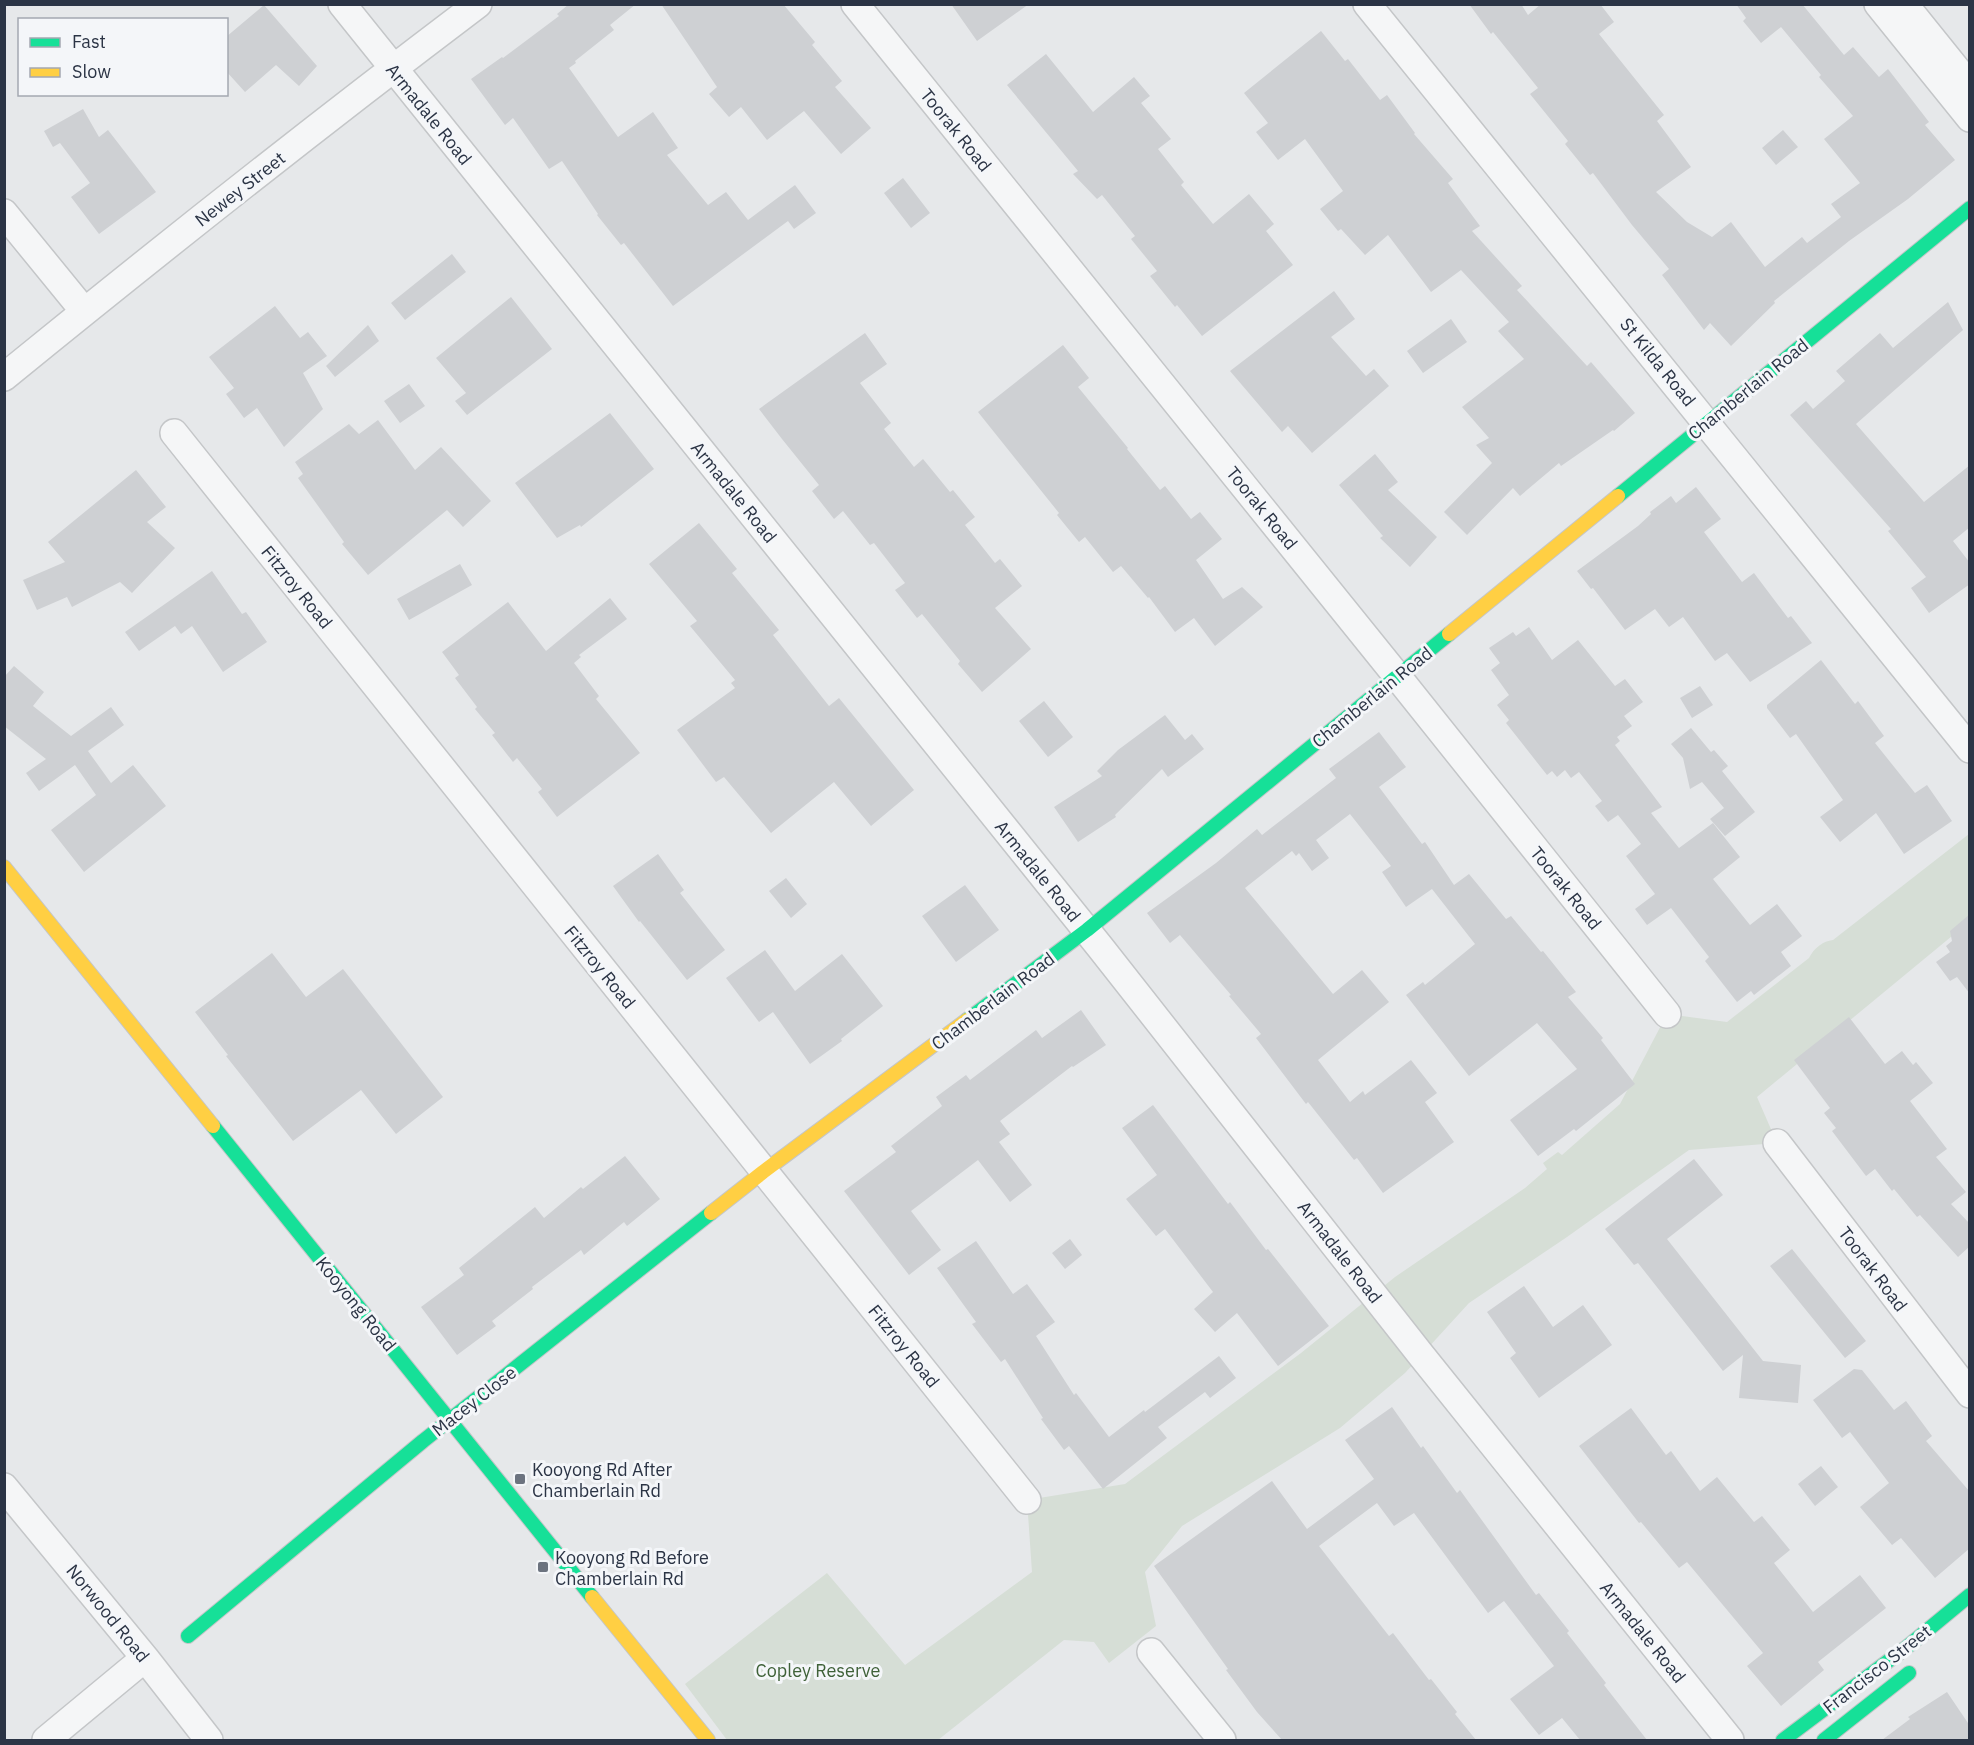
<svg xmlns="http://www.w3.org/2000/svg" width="1974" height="1745" viewBox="0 0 1974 1745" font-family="'IBM Plex Sans',sans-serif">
<rect width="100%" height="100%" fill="#e6e8ea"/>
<path fill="#d6ded6" d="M1969,834V922L1757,1097L1777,1143L1689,1150L1567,1237L1469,1303L1405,1373L1340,1428L1182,1526L1145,1572L1156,1626L1109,1663L1094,1642L1064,1640L938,1740H727L685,1684L827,1573L905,1665L1032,1572L1027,1500L1125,1484L1301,1353L1395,1277L1525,1188L1547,1169L1543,1163L1558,1152L1562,1155L1620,1104L1667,1014L1727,1022L1809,958C1814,948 1823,941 1833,940Z"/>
<path fill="#ced0d3" d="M569,4H636L610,25L614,30L575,61L576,63L569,68L618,137L653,112L678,148L667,155L708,205L726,192L748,220L795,185L816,213L794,229L788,221L673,306L624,243L621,245L597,215L598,214L562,161L549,169L513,118L505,125L471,79L502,57L503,58L559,16L557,14Z
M661,4H783L815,42L812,45L842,81L835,87L871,128L841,154L804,111L767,140L741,107L729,117L709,94L717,87Z
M951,4H1029L977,41Z
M1469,4H1521L1528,15L1541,4H1600L1614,22L1599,34L1664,115L1657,121L1691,167L1656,192L1687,222L1712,237L1731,222L1765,267L1802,237L1807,243L1841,217L1831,204L1860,183L1824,139L1853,116L1819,77L1821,75L1781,27L1761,43L1743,21L1746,18L1736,4H1802L1844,55L1853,47L1879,77L1888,69L1929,122L1925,125L1955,160L1908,199L1849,241L1774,301L1775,303L1731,346L1710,323L1704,330L1662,275L1669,269L1632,225L1593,173L1590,175L1565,144L1568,141L1530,94L1538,88L1493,32L1491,34Z
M264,5L317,66L299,86L276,65L245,92L226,71V37Z
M1321,31L1345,61L1348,59L1380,100L1387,95L1415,133L1414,134L1453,179L1448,183L1480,226L1472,231L1522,286L1517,290L1587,366L1591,362L1635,413L1614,431L1613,430L1561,466L1559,463L1520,496L1513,488L1467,535L1444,512L1492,463L1476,445L1489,438L1462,407L1524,359L1498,331L1509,322L1461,270L1431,292L1388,235L1365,255L1341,229L1338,231L1320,209L1343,191L1305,139L1278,160L1256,132L1268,123L1244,93Z
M1046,54L1093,112L1134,77L1150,96L1141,103L1171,139L1158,149L1184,182L1181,185L1213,224L1249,194L1274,224L1266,231L1293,265L1202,336L1177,305L1175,307L1150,276L1157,271L1131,239L1135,236L1102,195L1097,199L1073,174L1078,171L1007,85Z
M83,109L99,137L108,130L156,192L99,234L71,197L90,183L60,143L53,147L44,131Z
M1783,130L1798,147L1776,165L1762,148Z
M903,178L930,213L911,228L884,193Z
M452,254L466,272L405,320L391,303Z
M1334,291L1355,319L1331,337L1366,376L1374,369L1389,386L1312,453L1288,426L1282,432L1230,371Z
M511,297L552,349L467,415L455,401L466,393L436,358Z
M1948,302L1963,330L1856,424L1924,502L1970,465V527L1953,541L1970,563V584L1929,613L1911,588L1926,577L1888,531L1891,529L1790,415L1806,401L1813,409L1845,381L1836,371L1880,333L1893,348Z
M275,306L300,338L308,332L327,356L303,373L323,409L284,447L257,408L244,418L226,394L234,388L209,357Z
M1451,319L1467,342L1423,373L1407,351Z
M368,325L379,341L335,377L326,366Z
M865,333L887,364L860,383L891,423L884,429L914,467L923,459L950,492L953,490L975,517L965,525L995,563L1000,559L1022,586L995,608L1031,649L982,692L958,664L960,661L922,614L917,618L895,590L905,583L874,543L870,545L843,511L834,519L812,491L819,485L782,439L759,409Z
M1063,345L1089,378L1078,387L1128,448L1127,449L1160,490L1165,486L1191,519L1200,512L1222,539L1196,560L1223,599L1242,587L1263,607L1215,646L1194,618L1175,632L1149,597L1148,598L1121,566L1113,572L1085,537L1079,542L1057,515L1059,513L978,412Z
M409,384L425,406L400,423L384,401Z
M610,413L654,469L581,527L580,525L557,538L515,483Z
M378,420L415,470L441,447L491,501L463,527L447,510L368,575L342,544L344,542L298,478L303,474L295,462L349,424L359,434Z
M1375,454L1398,482L1388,490L1437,537L1410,567L1380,538L1383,536L1339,485Z
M136,470L166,507L147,522L175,548L132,593L120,582L72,607L67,597L37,610L23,580L65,562L48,542Z
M1696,487L1721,519L1704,532L1742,582L1754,573L1788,618L1791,616L1812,643L1750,682L1727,653L1715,661L1683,617L1669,627L1655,609L1625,630L1593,588L1591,589L1577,571L1638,526L1651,514L1650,512L1671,496L1676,503Z
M699,523L737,569L732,573L779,630L773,635L829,706L839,698L914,790L871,826L834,782L771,833L724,777L716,782L677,730L735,688L731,683L735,680L690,626L697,621L649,564Z
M460,564L472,585L409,620L397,599Z
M212,571L242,614L246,612L267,642L223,672L192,626L181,634L175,626L139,651L125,632Z
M610,598L627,619L579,655L581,657L574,663L599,696L596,699L640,753L557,817L538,792L542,789L517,758L513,762L492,735L495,733L475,709L477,707L455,678L459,675L442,652L508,602L546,651Z
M1529,627L1552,660L1578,640L1615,686L1625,679L1643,702L1624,716L1632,726L1617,737L1620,741L1615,745L1662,807L1651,813L1679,848L1713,823L1740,857L1713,879L1750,925L1777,904L1802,936L1781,952L1791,966L1754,995L1751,991L1737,1002L1705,961L1709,957L1671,908L1647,925L1635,909L1655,894L1626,856L1641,844L1618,815L1608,822L1595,806L1602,801L1579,772L1571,778L1565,770L1557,777L1552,771L1547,775L1506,723L1509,720L1497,705L1509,695L1491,670L1500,663L1489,648L1513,632L1516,636Z
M1821,660L1855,704L1858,701L1884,736L1875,743L1915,793L1927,785L1952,821L1904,854L1876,813L1840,842L1820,817L1843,800L1796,734L1790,738L1767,708V705Z
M14,666L44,692L33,706L71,736L111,707L124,725L88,751L111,783L133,765L166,806L84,872L51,830L96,795L75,765L39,791L26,773L46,759L4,726V677Z
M1700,686L1713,705L1692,718L1680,698Z
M1044,701L1073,737L1048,757L1019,721Z
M1165,715L1185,740L1192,734L1204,749L1168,777L1162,769L1115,815L1116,817L1078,842L1054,807L1102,776L1097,771L1118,750Z
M1691,728L1711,752L1714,750L1728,766L1722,771L1755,812L1725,836L1710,819L1724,808L1702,782L1690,789L1683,758L1671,744Z
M1379,732L1406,767L1379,787L1422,844L1425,842L1454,885L1469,874L1506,919L1511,916L1541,952L1543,951L1576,992L1568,997L1603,1038L1601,1040L1635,1084L1576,1131L1574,1129L1538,1156L1510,1120L1577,1069L1537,1023L1469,1076L1406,995L1423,982L1425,985L1475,944L1432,889L1406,907L1382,872L1391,866L1350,814L1316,840L1329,858L1312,871L1299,853L1296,856L1292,851L1245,888L1333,994L1362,970L1389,1002L1318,1060L1350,1102L1363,1091L1365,1095L1411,1060L1437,1093L1425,1102L1454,1142L1383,1193L1357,1158L1354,1160L1308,1102L1306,1104L1256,1038L1261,1034L1229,996L1231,995L1180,935L1170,943L1147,913L1216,863L1257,829L1262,835L1336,778L1329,769Z
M658,854L684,890L680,893L725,950L687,980L640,921L639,922L613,886Z
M786,878L807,904L791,918L769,891Z
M965,885L999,930L956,962L922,916Z
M1970,914V994L1957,977L1950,981L1936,962L1950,952L1946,946L1952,941L1950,931Z
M765,950L795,991L842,954L883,1006L841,1039L842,1041L810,1064L773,1012L759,1022L726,978Z
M272,953L306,997L343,969L443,1097L396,1134L361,1090L293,1141L226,1056L228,1055L195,1012Z
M1081,1010L1106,1045L1073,1067L1072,1066L1000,1121L1010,1134L999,1142L1032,1185L1010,1202L978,1160L911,1211L941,1250L909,1275L844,1191L896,1152L891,1146L942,1106L936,1097L966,1075L970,1080L1036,1030L1042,1038Z
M1849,1017L1885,1064L1902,1051L1913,1065L1916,1062L1933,1083L1910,1101L1947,1149L1936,1157L1966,1192L1951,1204L1970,1224V1246L1958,1257L1920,1215L1917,1217L1894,1189L1892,1191L1875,1169L1866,1176L1832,1131L1836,1128L1824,1113L1830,1108L1794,1060Z
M1153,1105L1228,1204L1230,1202L1266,1250L1268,1249L1329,1326L1278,1366L1237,1313L1215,1332L1194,1309L1213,1292L1165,1229L1156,1236L1126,1199L1157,1175L1122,1128Z
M625,1156L660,1199L627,1226L624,1222L584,1255L581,1250L532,1287L533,1289L492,1321L496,1326L457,1355L421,1307L464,1275L459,1268L535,1207L544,1218L581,1187L583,1189Z
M1694,1159L1723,1195L1667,1239L1763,1361L1801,1365L1798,1403L1739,1398L1743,1355L1723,1371L1638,1263L1634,1265L1605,1229Z
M1070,1239L1082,1255L1065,1269L1052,1253Z
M976,1241L1013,1294L1027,1284L1055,1322L1036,1336L1074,1395L1076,1393L1109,1437L1144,1410L1145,1412L1219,1356L1236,1378L1210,1398L1205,1392L1158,1427L1167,1438L1103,1489L1069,1446L1064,1450L1041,1419L1043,1418L1005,1359L1001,1362L972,1324L976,1322L937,1268Z
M1792,1249L1866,1341L1845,1358L1770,1266Z
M1524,1286L1553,1327L1583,1305L1612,1345L1539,1398L1510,1358L1516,1353L1487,1312Z
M1854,1369L1862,1370L1894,1410L1906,1401L1932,1436L1926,1441L1970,1492V1548L1935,1578L1901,1538L1892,1545L1860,1507L1889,1483L1850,1432L1842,1438L1813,1400Z
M1392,1407L1421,1448L1423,1446L1457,1493L1460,1490L1536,1595L1539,1593L1569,1631L1567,1633L1606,1683L1604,1685L1647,1740H1580L1562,1718L1539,1735L1510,1699L1554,1666L1504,1601L1488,1613L1414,1513L1394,1526L1377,1503L1319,1546L1389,1636L1393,1633L1429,1680L1431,1679L1457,1712L1455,1714L1476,1740H1282L1257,1712L1226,1670L1228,1669L1154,1566L1272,1481L1307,1529L1374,1479L1345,1440Z
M1631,1408L1666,1455L1671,1451L1700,1491L1717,1477L1754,1522L1762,1516L1790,1550L1774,1563L1813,1612L1860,1575L1886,1608L1818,1662L1824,1670L1781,1706L1747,1666L1763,1653L1687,1562L1679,1568L1641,1522L1639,1523L1579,1446Z
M1821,1466L1838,1487L1815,1506L1798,1484Z
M1947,1692L1970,1726V1740H1882L1910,1719L1908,1717Z"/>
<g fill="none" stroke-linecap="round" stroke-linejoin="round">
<g stroke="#c4c6c8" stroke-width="30">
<path id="street" d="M342,4L1100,947L1421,1355L1730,1740
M855,4L1397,676L1667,1014
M1367,4L1970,749
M1878,4L1970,118
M1904,4L1970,86
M4,213L84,311
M4,377C160,250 318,125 478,4
M174,433L1027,1500
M1777,1143L1970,1394
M4,1487L145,1658L209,1740
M1151,1652L1222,1740
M46,1740L145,1658"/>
</g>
<g stroke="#c4c6c8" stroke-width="16">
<path id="fast" d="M1618,496L1970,208
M967,1020L1087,930L1449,634
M213,1126L592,1597
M188,1636L423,1441L711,1213
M1783,1740L1907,1647L1970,1595
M1824,1740L1909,1673"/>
</g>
<g stroke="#c4c6c8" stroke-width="16">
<path id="slow" d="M1449,634L1618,496
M4,867L213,1126
M711,1213L763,1172L967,1020
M592,1597L708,1740"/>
</g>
<use href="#street" stroke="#f5f6f7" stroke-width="27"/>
<use href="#fast" stroke="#16e098" stroke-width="14"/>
<use href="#slow" stroke="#ffcf43" stroke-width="14"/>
</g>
<g fill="#6c737f" stroke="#f4f6f9" stroke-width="2">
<rect x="514" y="1473" width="12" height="12" rx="3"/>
<rect x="537" y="1561" width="12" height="12" rx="3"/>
</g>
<g text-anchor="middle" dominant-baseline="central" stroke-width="6" stroke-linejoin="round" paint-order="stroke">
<g font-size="18" fill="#2b3445" stroke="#f4f6f9">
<text transform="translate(429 114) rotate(51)">Armadale Road</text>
<text transform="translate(956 130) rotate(51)">Toorak Road</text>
<text transform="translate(240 189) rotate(-38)">Newey Street</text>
<text transform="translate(1658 362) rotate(51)">St Kilda Road</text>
<text transform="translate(1748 389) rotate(-39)">Chamberlain Road</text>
<text transform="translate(734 492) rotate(51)">Armadale Road</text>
<text transform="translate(1262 508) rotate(51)">Toorak Road</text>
<text transform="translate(297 587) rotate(51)">Fitzroy Road</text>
<text transform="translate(1372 697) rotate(-39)">Chamberlain Road</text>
<text transform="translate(1038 871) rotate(51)">Armadale Road</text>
<text transform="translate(1566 888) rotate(51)">Toorak Road</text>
<text transform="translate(600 967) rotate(51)">Fitzroy Road</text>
<text transform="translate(993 1001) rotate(-37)">Chamberlain Road</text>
<text transform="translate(1340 1252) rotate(52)">Armadale Road</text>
<text transform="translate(1873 1269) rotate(53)">Toorak Road</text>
<text transform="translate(356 1304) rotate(51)">Kooyong Road</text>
<text transform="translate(904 1346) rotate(51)">Fitzroy Road</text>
<text transform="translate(474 1401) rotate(-38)">Macey Close</text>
<text transform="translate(108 1613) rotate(51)">Norwood Road</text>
<text transform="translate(1643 1632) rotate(51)">Armadale Road</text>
<text transform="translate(1877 1669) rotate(-38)">Francisco Street</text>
</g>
<g font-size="18" fill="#2b3445" stroke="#f4f6f9" text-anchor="start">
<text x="532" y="1469">Kooyong Rd After<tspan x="532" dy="21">Chamberlain Rd</tspan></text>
<text x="555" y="1557">Kooyong Rd Before<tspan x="555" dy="21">Chamberlain Rd</tspan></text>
</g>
<g font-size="18" fill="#3f6138" stroke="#f4f6f9">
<text x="818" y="1670">Copley Reserve</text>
</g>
</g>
<rect width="1974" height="1745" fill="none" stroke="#2b3445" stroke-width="12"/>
<rect x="18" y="18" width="210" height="78" fill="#f4f6f9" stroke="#a4a8b1" stroke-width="1.5"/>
<rect x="30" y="38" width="30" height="9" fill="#16e098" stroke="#a4a8b1" stroke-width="1.5"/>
<text x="72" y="48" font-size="18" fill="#2b3445">Fast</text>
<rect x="30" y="68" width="30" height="9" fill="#ffcf43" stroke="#a4a8b1" stroke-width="1.5"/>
<text x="72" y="78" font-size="18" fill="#2b3445">Slow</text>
</svg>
